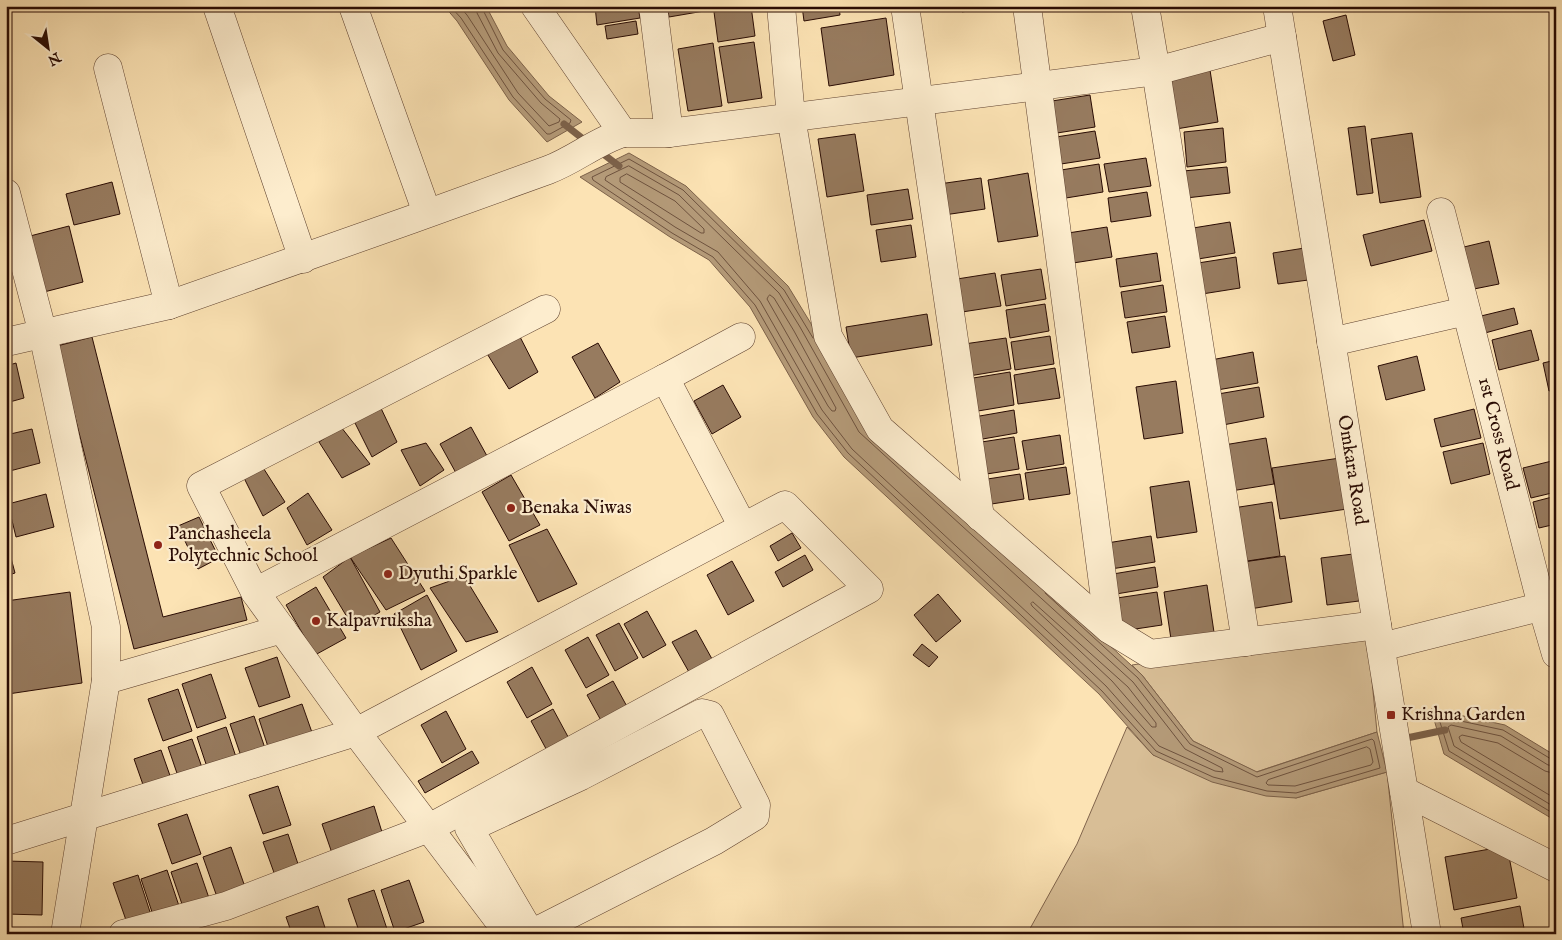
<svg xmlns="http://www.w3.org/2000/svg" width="1562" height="940" viewBox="0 0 1562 940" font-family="'IM FELL English',serif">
<rect width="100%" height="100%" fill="#fce3b4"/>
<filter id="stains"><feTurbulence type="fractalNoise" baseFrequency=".004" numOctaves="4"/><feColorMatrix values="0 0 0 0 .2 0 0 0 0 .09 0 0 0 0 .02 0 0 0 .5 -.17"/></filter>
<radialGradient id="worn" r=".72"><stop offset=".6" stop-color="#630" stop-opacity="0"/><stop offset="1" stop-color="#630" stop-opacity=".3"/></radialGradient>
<path fill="#d8be96" stroke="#80644c" d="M1367,630L1377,732L1256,772L1193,741L1142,675L1132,665Z
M1127,727L1153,755L1296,798L1387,772L1404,934H1027L1077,844Z"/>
<path fill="#b49a78" stroke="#7c6149" d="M444,6H486L507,46L549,96L582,122L547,142L509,100L457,21Z
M629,153L686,186L788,286L810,322L867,424L1142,675L1193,741L1257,772L1377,732L1387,772L1296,798L1266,796L1212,782L1153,755L1099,694L844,457L813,417L750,307L709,260L670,237L580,177Z
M1431,709L1505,725L1556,756V821L1444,754Z"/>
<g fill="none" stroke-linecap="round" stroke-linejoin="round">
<path stroke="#6e523e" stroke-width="1" d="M450,6L461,18L513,97L547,134H550L570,123L571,120L545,99L503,50L483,10L482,6
M459,6L467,15L518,93L549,126L559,122L560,119L541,103L498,53L477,13L476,6
M629,166L679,195L779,293L800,327L859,432L1133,682L1185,749L1222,768L1223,772L1215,771L1159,746L1106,686L852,449L822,410L760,301L718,252L675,227L605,180L606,177Z
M627,174L675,201L704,229V233H701L620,182V178Z
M770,295L774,298L794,331L836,408L835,411H832L828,406L767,299L768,297Z
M813,338L784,290L683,190L629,159L592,177L593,180L672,233L713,257L755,305L817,414L848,453L1102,691L1156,751L1213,777L1267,791L1296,793L1380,768L1374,741L1372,739L1257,777L1190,744L1138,678L1045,593
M1033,602L1128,687L1156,723V727H1152L1112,681L1032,606L1031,604Z
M1367,747L1370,749L1373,762L1371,765L1295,786L1268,785L1266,783L1268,780Z
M1556,760L1551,759L1503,730L1442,717L1439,719L1449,751L1556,815
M1556,766L1548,765L1501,736L1451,725L1448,727L1454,746L1556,808
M1556,774L1545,771L1498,743L1462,735L1459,737L1461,742L1556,799"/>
<path stroke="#7c6149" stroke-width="7" d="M564,124L587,142
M598,150L619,166
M1402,739L1445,730"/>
</g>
<path fill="#977b5f" stroke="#290b03" d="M595,6H638L640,18L597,25Z
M667,6H709L710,10L669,17Z
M751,6L755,36L718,42L714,12Z
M802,6H839L840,15L804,21Z
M961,6H997L962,12Z
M1346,15L1355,55L1333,61L1323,21Z
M886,18L894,75L829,86L821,28Z
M636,21L638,34L607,39L605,26Z
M754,42L762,98L728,103L719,47Z
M713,43L722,106L688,111L678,49Z
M1210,70L1218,122L1176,129L1168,76Z
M1090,95L1095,127L1057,133L1052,101Z
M1365,126L1373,193L1357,195L1348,128Z
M1223,128L1226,162L1187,167L1184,132Z
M1095,131L1100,158L1061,164L1056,137Z
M1412,133L1421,197L1380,203L1371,139Z
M855,134L864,191L827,197L818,139Z
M1146,158L1151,186L1109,192L1104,164Z
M1099,164L1103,192L1066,198L1061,170Z
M1227,167L1230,193L1186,198L1183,171Z
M1028,173L1038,236L998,242L988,180Z
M981,178L985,209L944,215L939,184Z
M112,182L120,214L74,225L66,194Z
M908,189L913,219L871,225L867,195Z
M1147,192L1151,216L1111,222L1108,198Z
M1424,220L1432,251L1371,266L1363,235Z
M1230,222L1235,253L1198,259L1193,228Z
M911,225L916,257L881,262L876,230Z
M69,226L83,282L44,292L30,236Z
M1107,227L1112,257L1073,263L1068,233Z
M1489,241L1499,284L1474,289L1464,247Z
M1311,247L1316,279L1278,284L1273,253Z
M1157,253L1161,281L1120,287L1116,259Z
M1236,257L1240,288L1202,294L1198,263Z
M1041,269L1046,299L1006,306L1001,275Z
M995,273L1001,306L962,312L957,279Z
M1163,285L1167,312L1125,318L1121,292Z
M1045,304L1049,331L1010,338L1006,310Z
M1514,308L1518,324L1485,333L1481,316Z
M927,314L932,345L851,358L846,327Z
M1165,316L1170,347L1132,353L1127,322Z
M1531,330L1539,360L1499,370L1492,340Z
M517,331L538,372L509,389L486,352Z
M1050,336L1054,364L1015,370L1011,342Z
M92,337L163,617L241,597L247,620L134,649L57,346Z
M1006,338L1011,369L969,376L964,344Z
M598,343L620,382L595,398L572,357Z
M1253,352L1258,383L1217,390L1211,360Z
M1417,356L1425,390L1386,400L1378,366Z
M1556,360V389L1549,391L1543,363Z
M16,363L24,398L6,403V366Z
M1055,368L1060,398L1018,404L1014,375Z
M1010,372L1014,405L972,412L967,379Z
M1176,381L1183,433L1144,439L1136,387Z
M723,385L741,417L712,434L694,401Z
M1259,387L1264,417L1223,425L1218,394Z
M379,404L397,442L372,457L352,417Z
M1474,409L1481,438L1441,447L1434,419Z
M1014,410L1017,433L977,440L974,417Z
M341,427L370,464L342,478L319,442Z
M471,427L492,465L461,482L440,444Z
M32,429L40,463L6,472V435Z
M1060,435L1064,464L1027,470L1022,441Z
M1014,437L1019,469L980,475L975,443Z
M1266,438L1274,484L1231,491L1224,445Z
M426,443L444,470L420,486L401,450Z
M1483,443L1490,474L1451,484L1443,452Z
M1340,458L1347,509L1280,519L1272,468Z
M1556,460V492L1531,498L1523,468Z
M262,466L285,502L263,516L243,476Z
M1066,467L1070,494L1029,500L1025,473Z
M1020,474L1024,499L985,505L981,480Z
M511,475L540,525L509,541L482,492Z
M1189,481L1197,532L1157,538L1150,487Z
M308,493L332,530L307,545L287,508Z
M46,494L54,527L16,537L8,504Z
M1556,496V524L1539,528L1533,502Z
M1272,502L1280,556L1241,562L1233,508Z
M199,517L219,558L198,569L178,526Z
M547,529L577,584L538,602L509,545Z
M792,533L801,548L778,561L770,546Z
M1151,536L1155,562L1111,569L1107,543Z
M391,538L425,591L386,610L350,557Z
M6,539L15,573L6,576Z
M1353,554L1359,601L1327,605L1321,558Z
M805,555L813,570L783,587L775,572Z
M1285,556L1292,602L1250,609L1243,562Z
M350,557L380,612L353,627L323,577Z
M732,561L754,601L728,615L707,575Z
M1155,567L1158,587L1116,594L1113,574Z
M464,576L498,632L466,642L430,588Z
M1207,585L1215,639L1172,646L1164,592Z
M316,587L346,638L315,655L286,605Z
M70,592L82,683L8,694L6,678V601Z
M1157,592L1162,625L1122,631L1117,598Z
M938,594L961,621L936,642L914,615Z
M427,595L457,651L421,670L394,614Z
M647,611L666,645L643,658L624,624Z
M619,623L638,658L615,671L596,635Z
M696,630L717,668L694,681L672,642Z
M588,637L609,675L586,688L565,650Z
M922,644L938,657L929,667L913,655Z
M277,657L290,697L259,707L245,668Z
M532,667L552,704L527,718L507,682Z
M211,674L226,718L197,728L182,684Z
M613,681L630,712L604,726L587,695Z
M178,689L192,731L163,741L148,699Z
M302,704L315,741L271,756L259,719Z
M553,709L573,746L551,758L531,721Z
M446,711L466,749L442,763L421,725Z
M254,716L267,754L243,762L230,724Z
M226,727L238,763L209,773L197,737Z
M192,739L205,776L181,785L168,747Z
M161,750L174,787L147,796L134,759Z
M472,751L479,763L425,793L418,781Z
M278,786L291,825L263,834L249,795Z
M374,806L385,842L334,859L322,824Z
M187,814L201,854L172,864L158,824Z
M288,834L301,873L277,881L263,842Z
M1507,846L1517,898L1454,910L1445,857Z
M231,847L245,887L217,897L203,857Z
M6,861L43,862L42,915L6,914Z
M197,863L211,904L185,913L171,872Z
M167,870L180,909L154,918L141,879Z
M138,875L151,915L127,923L113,883Z
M409,880L424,922L395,932L381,890Z
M374,890L388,932L384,934H360L348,899Z
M318,906L327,934H292L286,917Z
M1520,906L1525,934H1464L1461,918Z"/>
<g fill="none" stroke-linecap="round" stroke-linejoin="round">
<g stroke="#5e412f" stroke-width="29">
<g id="minor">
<path d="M217,6L303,259"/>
<path d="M353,6L427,213"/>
<path d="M535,6L623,133H669L1156,71L1282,37"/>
<path d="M653,6L669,133"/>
<path d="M781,6L791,117L828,336L880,429L1109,629L1150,654L1377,625"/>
<path d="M905,6L980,517"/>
<path d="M1027,6L1109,629"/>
<path d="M1145,6L1156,71L1246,642"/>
<path id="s1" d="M1277,6L1427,934"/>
<path d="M6,193L43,334L106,627V680L65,934"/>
<path id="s2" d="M1441,212L1542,606L1556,654"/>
<path d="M169,305C296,261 422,216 548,170C575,160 596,141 623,133"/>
<path d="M6,342L169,305L108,68"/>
<path d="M1331,342L1466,311"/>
<path d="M665,378L741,337"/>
<path d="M255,592L665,378L743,527"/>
<path d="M1381,647L1556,603"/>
<path d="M106,680L282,629"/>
<path d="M702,713L710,715L756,805L755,816L714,841L531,934L469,828L581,776Z"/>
<path d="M1404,791L1556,868"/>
<path d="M6,841L356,732L509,934"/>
<path d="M123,934L226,906L429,828L869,589L785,505L356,732L255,592L201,486L546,309"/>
</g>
</g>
<use href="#minor" stroke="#fdedce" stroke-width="28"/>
</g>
<g fill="#8f2418" stroke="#fdedce" stroke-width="2">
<circle cx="511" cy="508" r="5"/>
<circle cx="158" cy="545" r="5"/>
<circle cx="388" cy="574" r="5"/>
<circle cx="316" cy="621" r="5"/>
<rect x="1386" y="710" width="10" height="10" rx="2.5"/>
</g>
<g text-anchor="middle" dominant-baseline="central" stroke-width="4.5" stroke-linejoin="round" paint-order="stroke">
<g font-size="19" fill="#290b03" stroke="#fdedce">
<text stroke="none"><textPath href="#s2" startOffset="229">1st Cross Road</textPath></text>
<text stroke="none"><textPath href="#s1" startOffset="470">Omkara Road</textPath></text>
</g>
<g font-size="19" fill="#290b03" stroke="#fdedce" text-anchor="start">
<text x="521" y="508">Benaka Niwas</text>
<text x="168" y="534">Panchasheela<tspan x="168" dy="22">Polytechnic School</tspan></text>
<text x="398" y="574">Dyuthi Sparkle</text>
<text x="326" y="621">Kalpavruksha</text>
<text x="1401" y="715">Krishna Garden</text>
</g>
</g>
<rect width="1562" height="940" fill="none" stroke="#fce3b4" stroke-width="25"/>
<rect x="8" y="8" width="1547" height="925" fill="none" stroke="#290b03" stroke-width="2.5"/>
<rect x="12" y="12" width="1537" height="915" fill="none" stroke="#290b03"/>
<g transform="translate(48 48) rotate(150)" stroke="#fdedce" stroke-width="4" paint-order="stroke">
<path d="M0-4L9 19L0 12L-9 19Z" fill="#290b03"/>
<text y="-8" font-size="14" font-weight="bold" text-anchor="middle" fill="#290b03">N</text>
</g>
<rect width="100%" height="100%" filter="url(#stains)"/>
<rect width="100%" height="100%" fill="url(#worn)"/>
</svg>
